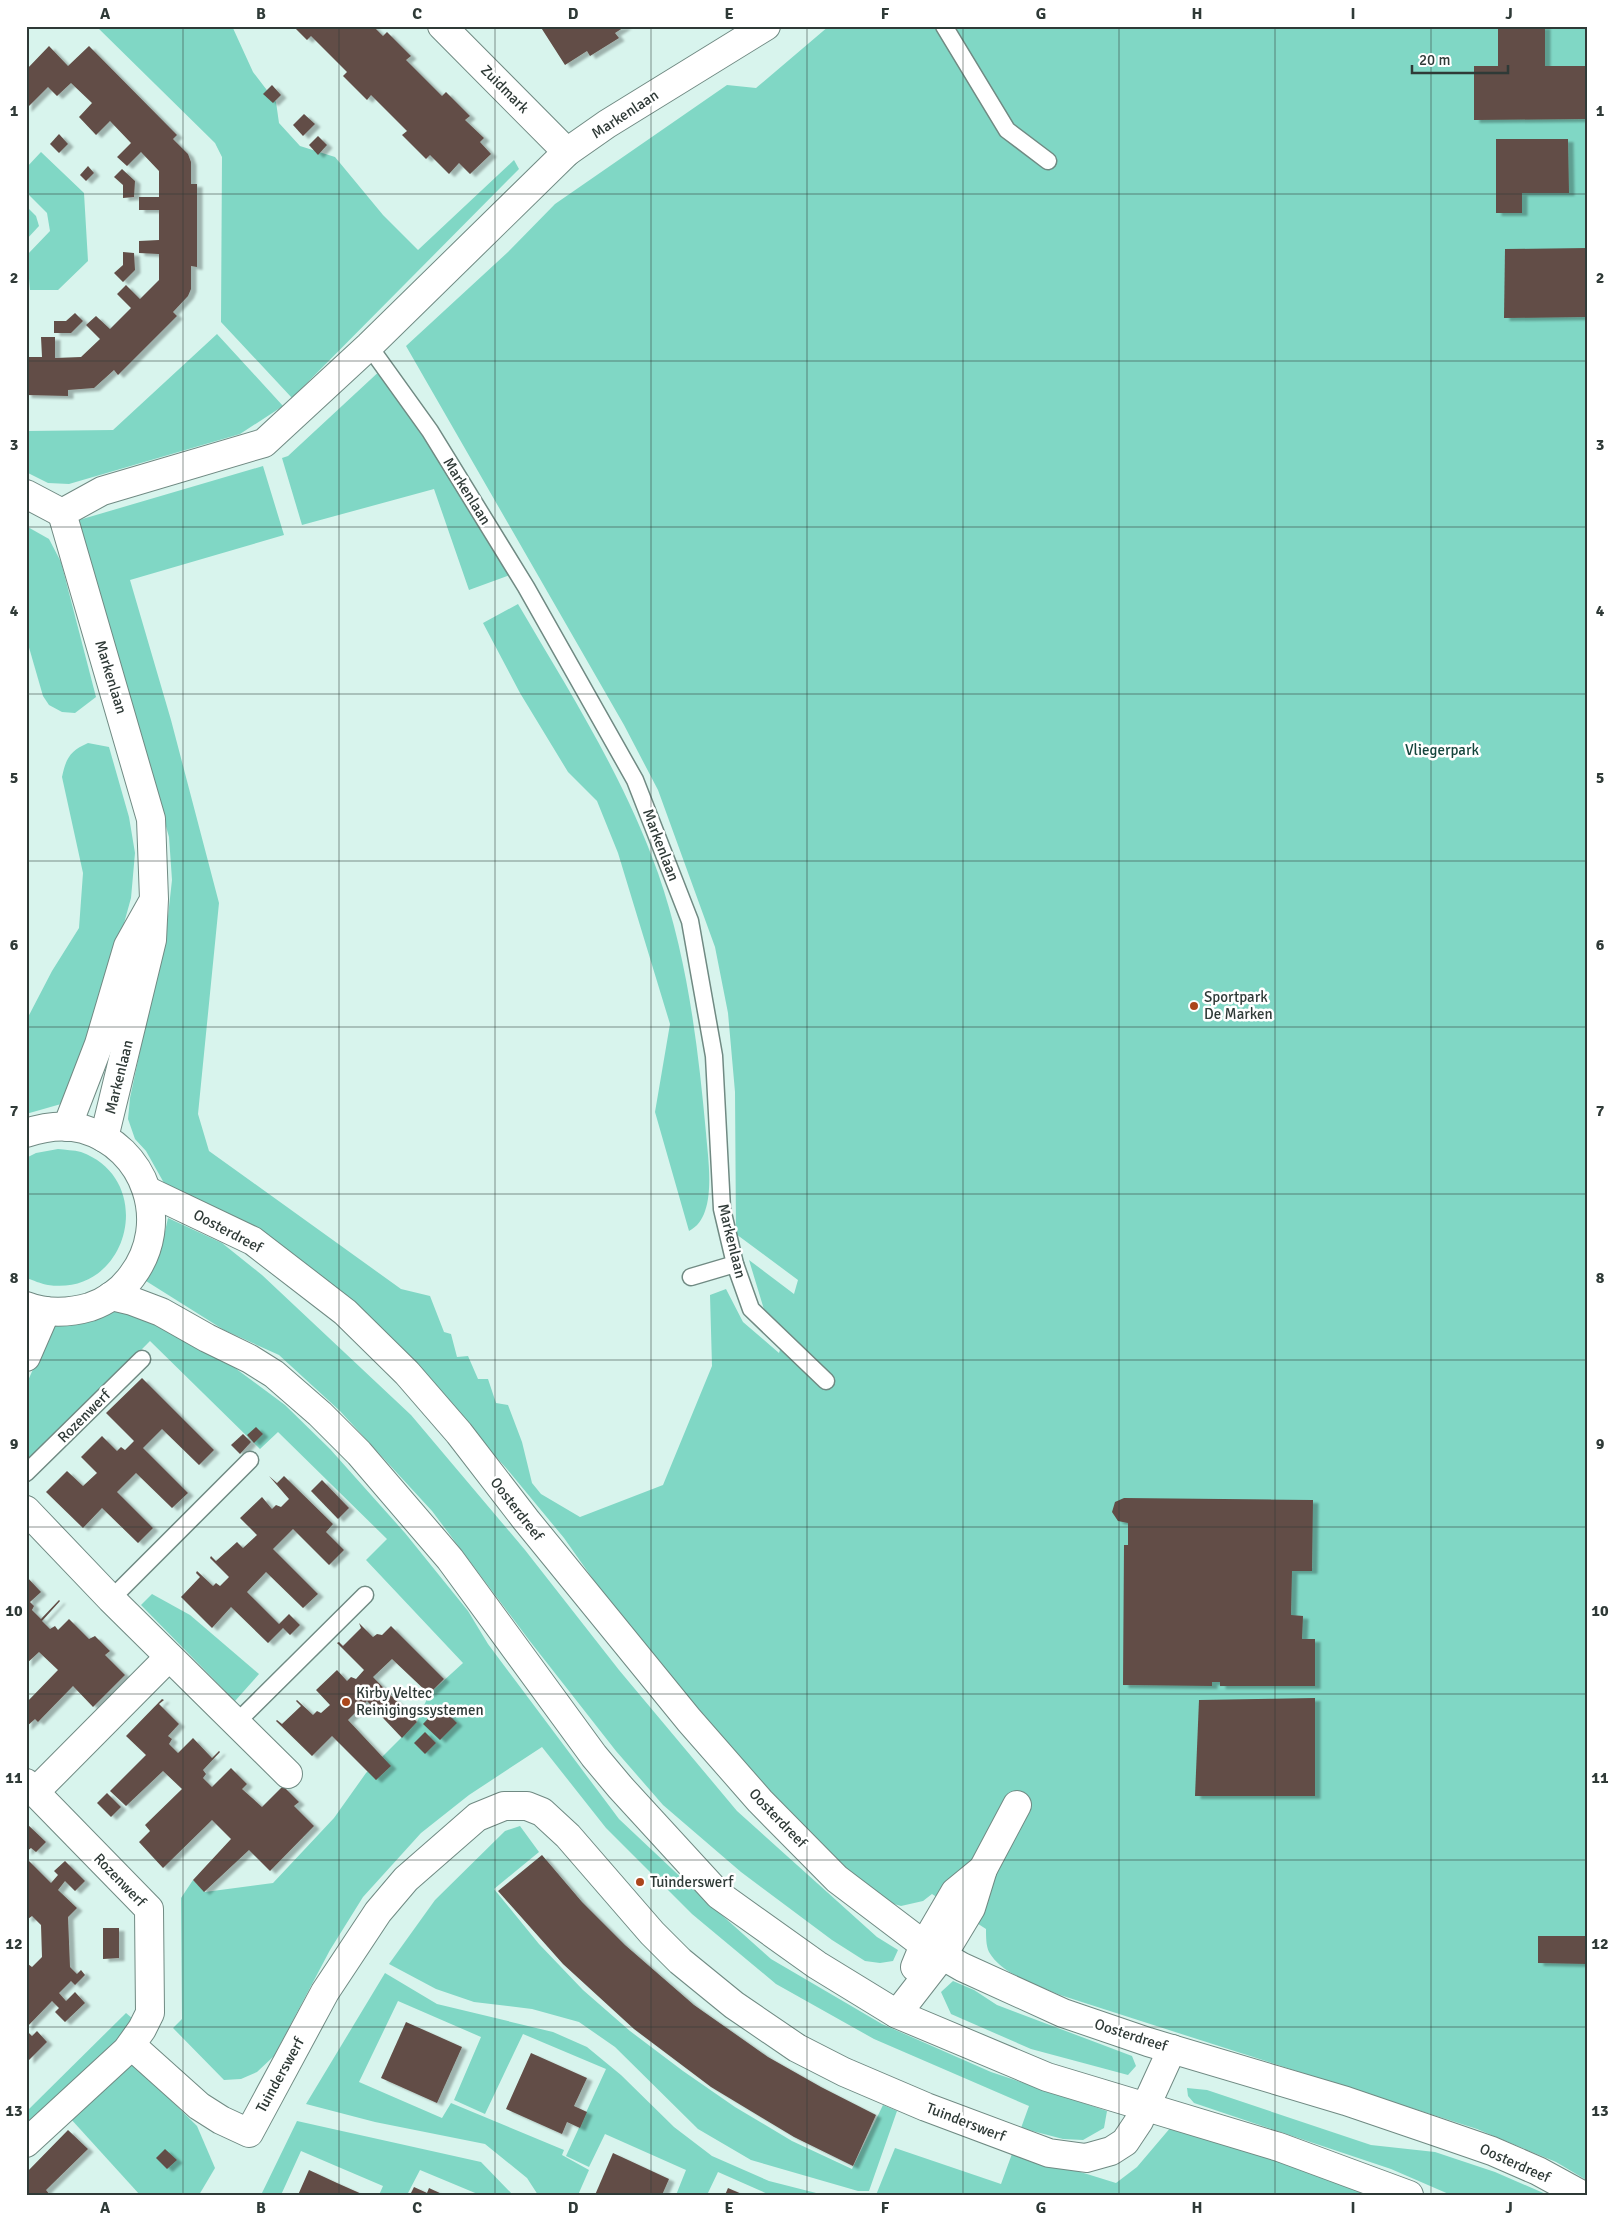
<svg xmlns="http://www.w3.org/2000/svg" width="1614" height="2221" viewBox="0 0 1614 2221" font-family="Signika,sans-serif">
	<defs>
		<filter id="shadow"><feDropShadow dx="5.5" dy="3" stdDeviation="1" flood-color="#0004"/></filter>
	</defs>
	<rect width="100%" height="100%" fill="#d8f4ed"/>
	<g fill="#80d7c5">
		<polygon points="96,26 232,26 253,72 276,102 279,123 300,146 335,157 383,215 418,250 514,160 519,169 292,398 221,322 222,157 215,143"/>
		<path d="M829 26H1588V2181L1556 2162 1477 2129 1060 1995C1038 1985 1002 1975 989 1952 986 1946 986 1936 986 1929L932 1894 923 1901 901 1906 874 1898 755 1784 648 1657 564 1538 507 1469 427 1382 176 1194 164 1183 146 1151 135 1139 128 1119 130 1098 167 925 172 880 169 837 79 520 263 466 284 535 130 580 171 720 219 903 198 1114 209 1151 401 1289 430 1296 444 1332 451 1334 457 1357 468 1356 478 1379H488L496 1403 508 1405 522 1442 532 1483 541 1494 580 1517 663 1485 712 1366 710 1295 726 1289 743 1322 779 1353 784 1336 769 1326 749 1260 794 1294 798 1280 736 1234 735 1092 728 1013 715 947 658 790 624 725 406 346 508 252 555 204 727 85 756 88Z"/>
		<polygon points="41,152 84,193 88,261 58,290 30,290 27,255 50,231 47,213 26,192 26,168"/>
		<polygon points="26,206 36,216 39,226 26,240"/>
		<polygon points="217,334 283,406 240,434 69,484 48,483 26,472 26,431 113,430"/>
		<polygon points="384,367 510,575 469,590 434,489 302,525 282,458 288,456"/>
		<polygon points="26,526 49,539 61,562 96,697 75,713 62,712 49,705 43,696 26,637"/>
		<path d="M518 604C569 691 624 777 658 873 687 956 698 1045 706 1133 708 1160 718 1217 689 1231L655 1112 670 1024 618 853 597 801 568 772 520 693 483 623Z"/>
		<path d="M88 743 109 747 129 817 135 853 131 898 84 1068 61 1104 26 1114V1021L52 971 79 928 83 873 62 777C66 758 70 751 88 743Z"/>
		<path d="M58 1149C65 1150 74 1150 81 1152 158 1180 129 1297 48 1285 41 1284 33 1280 26 1278V1158L36 1153Z"/>
		<polygon points="168,1218 222,1243 262,1275 411,1415 525,1550 619,1670 737,1811 877,1937 898,1950 893,1961 880,1963 865,1961 832,1940 741,1872 663,1805 616,1751 529,1640 432,1511 340,1411 279,1355 224,1330 146,1281 162,1245"/>
		<polygon points="114,1306 167,1324 235,1368 285,1405 330,1449 405,1533 468,1611 488,1644 619,1819 706,1901 771,1959 882,2024 991,2072 1107,2111 1104,2128 1083,2140 1063,2139 1021,2128 1029,2106 874,2039 776,1984 692,1914 606,1828 542,1747 469,1795 421,1833 363,1897 330,1950 274,2056 257,2072 241,2079 224,2080 173,2028 182,2019 181,1898 193,1880 205,1892 273,1883 334,1818 366,1773 417,1722 429,1694 463,1663 366,1560 387,1539 278,1432 260,1449 150,1341 26,1466 26,1385 55,1320"/>
		<polygon points="152,1594 190,1615 259,1674 235,1701 141,1605"/>
		<polygon points="520,1826 539,1852 494,1889 539,1944 583,1990 630,2031 683,2071 735,2107 792,2141 852,2169 883,2105 897,2111 869,2191 858,2191 751,2160 698,2129 615,2047 579,2022 532,2009 474,2002 436,1989 389,1964 435,1900 505,1831"/>
		<polygon points="385,1973 437,2004 553,2032 587,2047 621,2075 674,2127 712,2156 769,2181 824,2195 770,2195 718,2172 707,2195 676,2195 686,2170 605,2134 589,2167 566,2156 606,2069 523,2034 485,2114 454,2100 481,2037 398,2001 359,2082 442,2118 451,2103 564,2150 562,2155 589,2170 578,2195 538,2195 527,2178 485,2144 375,2122 306,2104"/>
		<polygon points="953,1981 974,1990 997,2005 1132,2056 1136,2066 1128,2075 1031,2049 951,2014 941,1992"/>
		<polygon points="126,2013 133,2019 125,2033 26,2130 26,2112"/>
		<polygon points="129,2059 197,2126 215,2168 199,2195 140,2195 70,2118"/>
		<polygon points="1187,2088 1207,2090 1371,2145 1435,2152 1495,2172 1548,2195 1451,2195 1391,2169 1194,2103 1188,2096"/>
		<polygon points="297,2121 481,2162 513,2195 480,2195 420,2170 407,2195 379,2195 383,2186 301,2151 281,2195 261,2195"/>
		<polygon points="1171,2127 1382,2195 876,2195 895,2148 1001,2184 1013,2151 1116,2183 1137,2167"/>
	</g>
	<g fill="#624d46" filter="url(#shadow)">
		<polygon points="293,26 373,26 383,36 387,32 411,56 406,60 442,96 446,92 470,116 465,120 484,138 480,142 491,154 470,174 459,163 449,174 430,155 426,159 402,135 407,131 371,95 367,100 343,76 347,72 311,36 307,40"/>
		<polygon points="540,26 626,26 615,33 619,38 590,56 587,51 565,65"/>
		<polygon points="1498,26 1545,26 1545,66 1588,66 1588,119 1474,120 1474,66 1498,66"/>
		<polygon points="49,46 68,66 89,46 177,135 173,139 188,154 191,162 191,184 197,184 197,267 191,266 191,289 188,296 173,312 177,316 118,375 114,370 94,388 68,390 68,396 26,395 26,357 42,357 41,337 55,337 55,358 81,357 100,339 86,325 96,316 110,329 131,308 117,294 126,285 140,299 159,280 159,254 139,253 139,241 159,240 159,210 139,210 139,197 159,197 159,171 141,152 127,166 117,157 131,143 110,121 96,135 79,117 92,103 71,83 57,96 48,87 26,109 26,70"/>
		<polygon points="272,85 281,95 273,103 263,94"/>
		<polygon points="304,114 315,124 303,136 293,125"/>
		<polygon points="59,134 68,144 59,153 50,144"/>
		<polygon points="318,136 327,145 318,155 309,145"/>
		<polygon points="1496,139 1568,139 1569,193 1522,193 1522,213 1496,213"/>
		<polygon points="88,166 94,173 86,181 80,175"/>
		<polygon points="122,169 135,181 134,197 123,198 123,185 114,177"/>
		<polygon points="1588,248 1588,317 1504,318 1505,249"/>
		<polygon points="123,252 134,253 135,270 123,282 114,273 123,265"/>
		<polygon points="75,313 83,321 71,333 54,333 54,321 66,321"/>
		<polygon points="142,1378 214,1450 199,1465 162,1429 143,1448 188,1493 172,1508 136,1473 117,1492 153,1528 138,1543 102,1508 83,1528 46,1492 67,1471 83,1486 97,1473 81,1457 102,1436 117,1451 121,1447 125,1450 134,1441 106,1413"/>
		<polygon points="256,1427 263,1434 254,1443 247,1435"/>
		<polygon points="243,1434 251,1442 240,1454 231,1445"/>
		<polygon points="269,1476 277,1483 284,1476 333,1524 326,1532 344,1550 329,1565 293,1529 273,1549 318,1594 303,1608 266,1572 247,1592 279,1624 289,1614 300,1625 290,1635 283,1628 268,1643 231,1607 212,1628 181,1597 200,1577 196,1573 197,1571 213,1586 216,1583 220,1586 229,1577 210,1558 211,1556 216,1561 237,1542 243,1548 257,1535 240,1518 262,1497 272,1509 276,1505 281,1507 289,1499"/>
		<polygon points="322,1480 349,1508 338,1519 311,1491"/>
		<polygon points="1124,1498 1313,1500 1312,1571 1292,1571 1291,1615 1303,1616 1302,1639 1315,1639 1315,1686 1220,1686 1220,1682 1212,1682 1212,1686 1123,1685 1124,1545 1128,1545 1128,1523 1118,1521 1112,1512 1115,1502"/>
		<polygon points="26,1576 41,1592 30,1602 34,1606 32,1610 41,1619 59,1600 60,1601 42,1621 50,1629 55,1626 58,1630 69,1619 89,1639 95,1636 110,1651 105,1655 125,1675 93,1707 73,1686 38,1722 35,1719 26,1727 26,1703 58,1670 39,1652 26,1664"/>
		<polygon points="359,1623 373,1637 377,1634 382,1635 391,1626 444,1679 429,1694 392,1659 373,1677 417,1722 402,1738 367,1701 348,1720 391,1766 376,1780 332,1736 312,1756 276,1721 277,1720 282,1724 301,1706 296,1701 297,1700 313,1715 317,1711 321,1713 330,1705 316,1690 337,1670 347,1681 351,1677 356,1679 364,1670 337,1643 339,1642 343,1646 361,1628"/>
		<polygon points="1315,1698 1315,1796 1195,1796 1199,1700"/>
		<polygon points="162,1699 164,1700 159,1704 179,1724 168,1736 172,1739 169,1744 178,1753 193,1738 212,1758 219,1751 220,1752 203,1770 206,1774 203,1778 212,1787 231,1768 247,1784 242,1789 262,1807 283,1786 299,1802 294,1806 314,1826 270,1871 249,1850 204,1892 193,1880 231,1839 212,1820 163,1868 139,1842 150,1831 145,1825 182,1789 163,1771 126,1806 110,1791 146,1755 126,1736"/>
		<polygon points="440,1706 457,1723 440,1740 423,1724"/>
		<polygon points="425,1732 436,1743 425,1754 414,1743"/>
		<polygon points="107,1793 121,1807 111,1817 97,1803"/>
		<polygon points="26,1823 46,1842 36,1852 31,1848 26,1852"/>
		<polygon points="542,1855 582,1902 625,1945 694,2005 768,2057 821,2087 876,2115 853,2166 794,2137 711,2087 634,2029 563,1964 498,1891"/>
		<polygon points="26,1858 51,1883 58,1875 54,1871 65,1861 85,1881 75,1891 65,1881 58,1890 77,1908 68,1917 70,1967 77,1974 81,1970 85,1975 75,1985 71,1981 59,1993 66,2001 75,1992 85,2003 65,2022 55,2012 59,2008 52,2001 26,2028 26,1966 28,1964 32,1967 42,1957 41,1925 32,1916 28,1919 26,1918"/>
		<polygon points="103,1928 119,1928 119,1958 103,1959"/>
		<polygon points="1538,1936 1588,1936 1588,1964 1538,1963"/>
		<polygon points="406,2022 462,2047 437,2103 381,2078"/>
		<polygon points="26,2030 32,2036 37,2031 47,2042 28,2061"/>
		<polygon points="531,2053 587,2078 574,2106 587,2112 580,2128 567,2122 562,2134 506,2109"/>
		<polygon points="68,2130 88,2149 46,2190 50,2195 26,2195 26,2173"/>
		<polygon points="165,2149 177,2160 167,2169 156,2158"/>
		<polygon points="613,2153 669,2179 662,2195 595,2195"/>
		<polygon points="309,2170 337,2183 364,2195 298,2195"/>
		<polygon points="414,2187 427,2193 429,2188 444,2195 410,2195"/>
		<polygon points="728,2188 744,2195 725,2195"/>
	</g>
	<g fill="none" stroke-linecap="round" stroke-linejoin="round">
		<defs>
			<g id="service">
				<polyline points="944,26 1007,130 1048,161"/>
				<polyline points="369,346 430,431 526,587 635,780 690,921 714,1056 722,1209 735,1264 751,1309 826,1381"/>
				<polyline points="691,1277 735,1264"/>
				<polyline points="26,1473 142,1359"/>
				<polyline points="111,1599 250,1460"/>
				<polyline points="236,1723 365,1595"/>
			</g>
			<g id="minor">
				<polyline points="442,26 567,152"/>
				<polyline points="26,494 62,513"/>
				<polyline points="26,1357 46,1311"/>
				<polyline points="26,1510 111,1599 288,1774"/>
				<polyline points="26,1783 149,1909 150,2013 142,2029 127,2050 26,2143"/>
				<polyline points="35,1792 169,1657"/>
				<polyline points="915,1967 924,1945 955,1892 983,1869"/>
				<polyline points="897,2014 942,1956 971,1908 983,1869 1017,1805"/>
				<polyline points="131,2045 199,2106 221,2120 249,2133 325,1992 378,1912 406,1879 477,1817 504,1806 527,1806 542,1812 568,1836 652,1933 680,1961 734,2005 797,2048 844,2072 926,2107 1049,2153 1086,2158 1111,2151 1125,2142 1139,2121 1172,2049"/>
			</g>
			<g id="tertiary">
				<polyline points="67,1127 99,1044 128,946 151,905"/>
				<polyline points="104,1138 152,940 154,899 151,819 62,513 102,491 264,443 369,346 567,152 607,124 766,26"/>
			</g>
			<g id="secondary">
				<path d="M26 1133C44 1127 64 1124 83 1129 146 1147 172 1223 132 1276 122 1290 107 1301 90 1307 70 1313 46 1314 26 1306"/>
				<polyline points="148,1191 253,1241 345,1312 407,1373 459,1433 526,1520 689,1720 760,1801 837,1879 924,1945 962,1967 1063,2013 1148,2042 1346,2101 1434,2131 1492,2151 1538,2171 1582,2195"/>
				<polyline points="111,1296 132,1301 161,1312 207,1338 250,1359 274,1374 320,1414 359,1453 450,1559 594,1756 620,1787 719,1895 817,1965 897,2014 1047,2077 1279,2147 1409,2195"/>
			</g>
		</defs>
		<use href="#service" stroke="#708a83" stroke-width="19"/>
		<use href="#minor" stroke="#708a83" stroke-width="30"/>
		<use href="#tertiary" stroke="#708a83" stroke-width="30"/>
		<use href="#secondary" stroke="#708a83" stroke-width="30"/>
		<use href="#service" stroke="#fff" stroke-width="16"/>
		<use href="#minor" stroke="#fff" stroke-width="28"/>
		<use href="#tertiary" stroke="#fff" stroke-width="28"/>
		<use href="#secondary" stroke="#fff" stroke-width="28"/>
	</g>
	<path fill="none" stroke="#2f3a37" stroke-width="1" stroke-opacity="0.55" d="M183 26V2195M339 26V2195M495 26V2195M651 26V2195M807 26V2195M963 26V2195M1119 26V2195M1275 26V2195M1431 26V2195M26 194H1588M26 361H1588M26 527H1588M26 694H1588M26 861H1588M26 1027H1588M26 1194H1588M26 1360H1588M26 1527H1588M26 1694H1588M26 1860H1588M26 2027H1588"/>
	<g fill="#ab461b" stroke="#fff" stroke-width="2">
		<circle cx="1194" cy="1006" r="5"/>
		<circle cx="346" cy="1702" r="5"/>
		<circle cx="640" cy="1882" r="5"/>
	</g>
	<g text-anchor="middle" stroke-width="5" stroke-linejoin="round" paint-order="stroke">
		<g font-size="15" fill="#2f3a37" stroke="#fff">
			<text transform="translate(505 89) rotate(45)" y="5">Zuidmark</text>
			<text transform="translate(625 114) rotate(-33)" y="5">Markenlaan</text>
			<text transform="translate(467 491) rotate(58)" y="5">Markenlaan</text>
			<text transform="translate(111 677) rotate(73)" y="5">Markenlaan</text>
			<text transform="translate(661 845) rotate(69)" y="5">Markenlaan</text>
			<text transform="translate(119 1077) rotate(-76)" y="5">Markenlaan</text>
			<text transform="translate(228 1231) rotate(28)" y="5">Oosterdreef</text>
			<text transform="translate(732 1241) rotate(76)" y="5">Markenlaan</text>
			<text transform="translate(84 1416) rotate(-45)" y="5">Rozenwerf</text>
			<text transform="translate(517 1509) rotate(52)" y="5">Oosterdreef</text>
			<text transform="translate(778 1818) rotate(46)" y="5">Oosterdreef</text>
			<text transform="translate(120 1880) rotate(46)" y="5">Rozenwerf</text>
			<text transform="translate(1131 2035) rotate(18)" y="5">Oosterdreef</text>
			<text transform="translate(280 2075) rotate(-61)" y="5">Tuinderswerf</text>
			<text transform="translate(966 2122) rotate(21)" y="5">Tuinderswerf</text>
			<text transform="translate(1515 2163) rotate(24)" y="5">Oosterdreef</text>
		</g>
		<g font-size="15" fill="#14453c" stroke="#fff">
			<text x="1442" y="755">Vliegerpark</text>
		</g>
		<g font-size="15" fill="#2f3a37" stroke="#fff" text-anchor="start">
			<text x="1204" y="1002">Sportpark<tspan x="1204" dy="17">De Marken</tspan></text>
			<text x="356" y="1698">Kirby Veltec<tspan x="356" dy="17">Reinigingssystemen</tspan></text>
			<text x="650" y="1887">Tuinderswerf</text>
		</g>
	</g>
	<rect width="1614" height="2221" fill="none" stroke="#ffffff" stroke-width="55"/>
	<path d="M1412 65v8h96v-8" fill="none" stroke="#2f3a37" stroke-width="2.5"/>
	<text x="1419" y="65" font-size="15" fill="#2f3a37" stroke="#ffffff" stroke-width="4" paint-order="stroke">20 m</text>
	<rect x="28" y="28" width="1558" height="2166" fill="none" stroke="#2f3a37" stroke-width="2"/>
	<g font-size="16" text-anchor="middle" font-weight="bold" fill="#2f3a37">
		<text x="105" y="19">A</text>
		<text x="261" y="19">B</text>
		<text x="417" y="19">C</text>
		<text x="573" y="19">D</text>
		<text x="729" y="19">E</text>
		<text x="885" y="19">F</text>
		<text x="1041" y="19">G</text>
		<text x="1197" y="19">H</text>
		<text x="1353" y="19">I</text>
		<text x="1509" y="19">J</text>
		<text x="14" y="116">1</text>
		<text x="1600" y="116">1</text>
		<text x="14" y="283">2</text>
		<text x="1600" y="283">2</text>
		<text x="14" y="450">3</text>
		<text x="1600" y="450">3</text>
		<text x="14" y="616">4</text>
		<text x="1600" y="616">4</text>
		<text x="14" y="783">5</text>
		<text x="1600" y="783">5</text>
		<text x="14" y="950">6</text>
		<text x="1600" y="950">6</text>
		<text x="14" y="1116">7</text>
		<text x="1600" y="1116">7</text>
		<text x="14" y="1283">8</text>
		<text x="1600" y="1283">8</text>
		<text x="14" y="1449">9</text>
		<text x="1600" y="1449">9</text>
		<text x="14" y="1616">10</text>
		<text x="1600" y="1616">10</text>
		<text x="14" y="1783">11</text>
		<text x="1600" y="1783">11</text>
		<text x="14" y="1949">12</text>
		<text x="1600" y="1949">12</text>
		<text x="14" y="2116">13</text>
		<text x="1600" y="2116">13</text>
		<text x="105" y="2213">A</text>
		<text x="261" y="2213">B</text>
		<text x="417" y="2213">C</text>
		<text x="573" y="2213">D</text>
		<text x="729" y="2213">E</text>
		<text x="885" y="2213">F</text>
		<text x="1041" y="2213">G</text>
		<text x="1197" y="2213">H</text>
		<text x="1353" y="2213">I</text>
		<text x="1509" y="2213">J</text>
	</g>
</svg>
